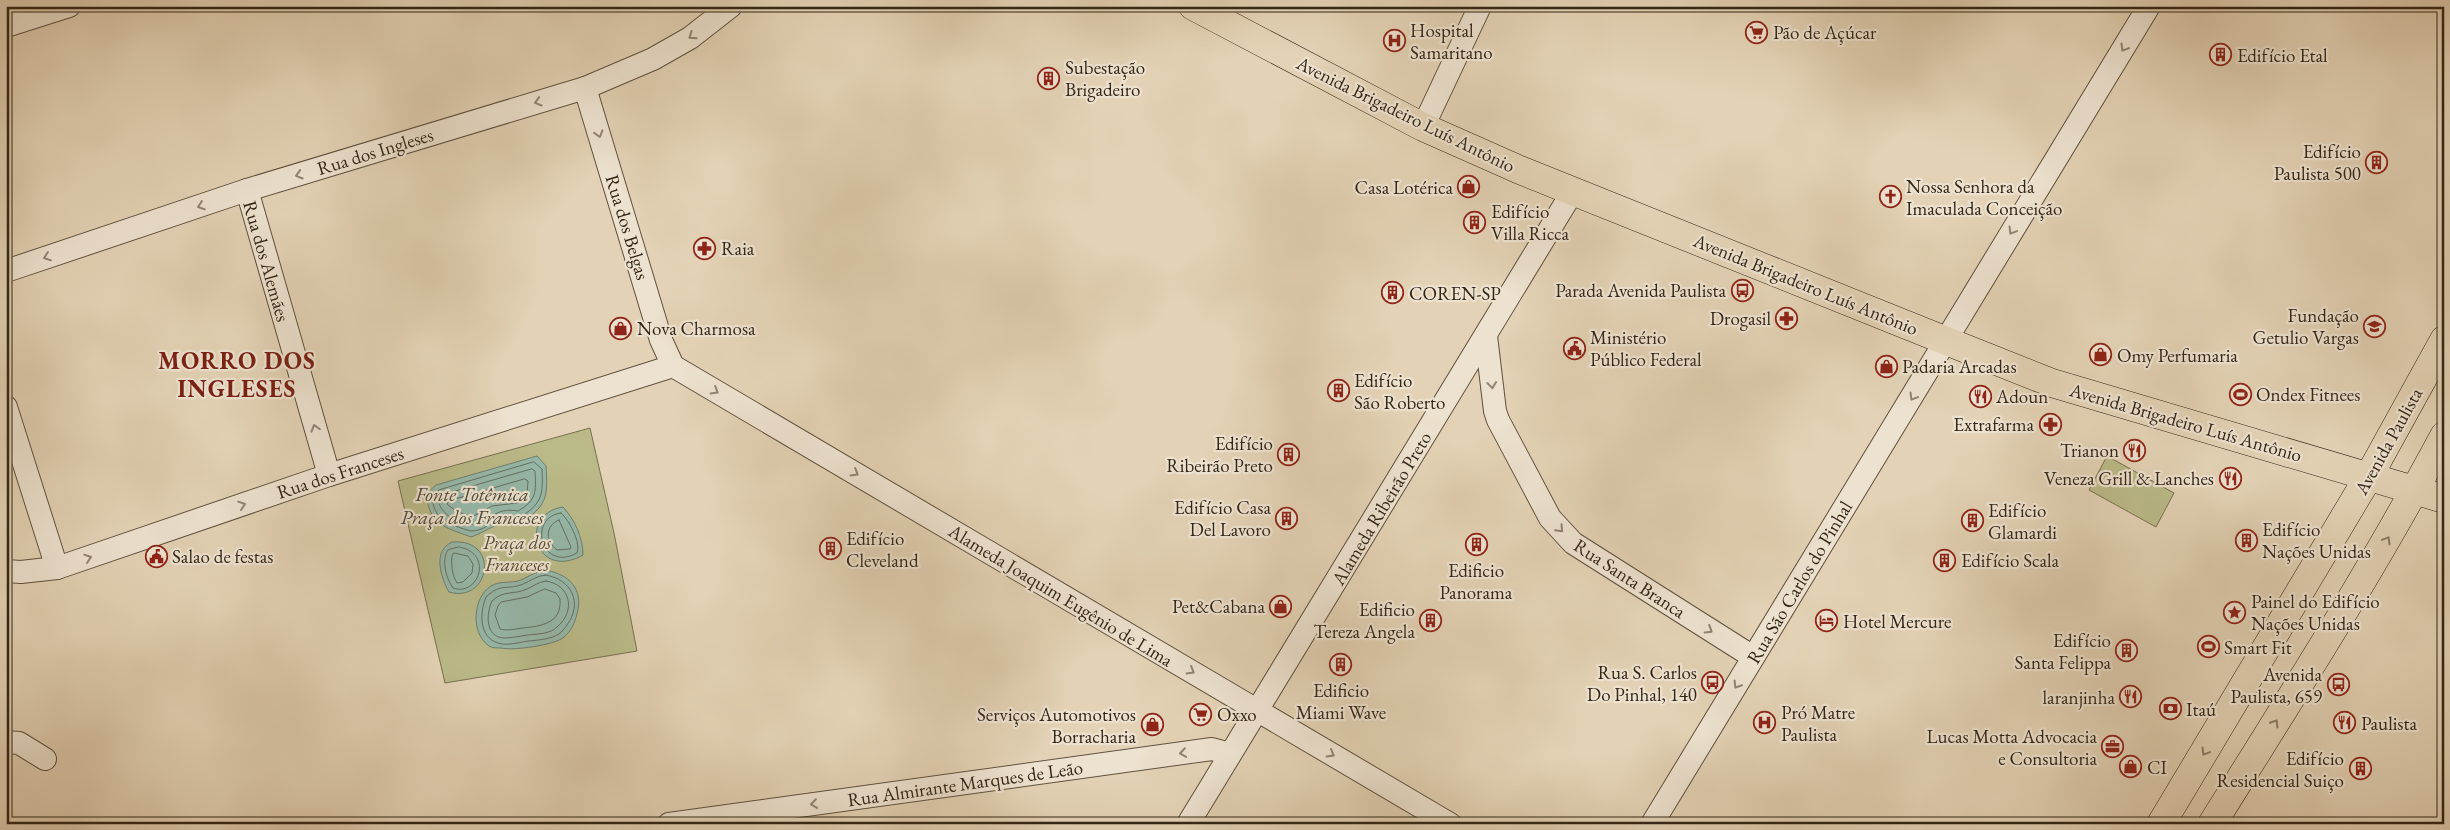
<svg xmlns="http://www.w3.org/2000/svg" width="2450" height="830" viewBox="0 0 2450 830" font-family="'EB Garamond',serif">
	<rect width="100%" height="100%" fill="#e3d2b5"/>
	<filter id="stains"><feTurbulence type="fractalNoise" baseFrequency=".004" numOctaves="4"/><feColorMatrix values="0 0 0 0 .2 0 0 0 0 .09 0 0 0 0 .02 0 0 0 .5 -.17"/></filter>
	<radialGradient id="worn" r=".72"><stop offset=".6" stop-color="#630" stop-opacity="0"/><stop offset="1" stop-color="#630" stop-opacity=".3"/></radialGradient>
	<g fill="#baba88" stroke="#767050">
		<polygon points="590,428 614,533 637,651 445,683 398,481"/>
		<polygon points="2107,456 2174,493 2156,527 2089,490"/>
	</g>
	<g fill="#96b8a9" stroke="#6e7e6f">
		<path d="M537 456 546 466C548 498 547 506 519 524 501 518 488 531 471 537 445 527 430 526 426 494L436 485Z"/>
		<path d="M563 507C575 520 583 538 583 555 535 582 517 514 563 507Z"/>
		<path d="M452 542C501 538 490 604 449 592 441 578 432 551 452 542Z"/>
		<path d="M545 570C569 574 584 589 577 614 575 622 571 632 564 637 556 645 512 651 501 648 498 648 492 648 489 646 470 633 473 597 491 586 501 580 511 584 521 580 530 576 535 572 545 570Z"/>
	</g>
	<g fill="none" stroke-linecap="round" stroke-linejoin="round">
		<g stroke="#646f60" stroke-width="1">
			<path d="M534 462 542 469C543 495 543 503 519 518 492 514 491 530 472 531 469 531 464 529 461 528 444 522 433 516 432 496L439 490Z"/>
			<path d="M532 469 535 471C536 492 537 500 518 511 494 507 492 521 474 524 460 527 439 513 438 499L442 495Z"/>
			<polygon points="525,479 528,481 527,494 517,503 492,506 472,517 456,511 447,504 449,501"/>
			<path d="M561 513C569 520 581 542 577 553 541 573 527 517 561 513Z"/>
			<path d="M559 520 571 547 570 549 557 550C546 542 544 526 559 520Z"/>
			<path d="M459 547C494 553 479 597 453 588 446 578 441 560 448 550Z"/>
			<path d="M454 553 468 556 473 564 472 573 463 582 457 583C452 575 451 564 452 556Z"/>
			<path d="M545 575C572 579 583 603 567 625 565 628 562 632 559 634 551 639 539 640 529 641 521 642 511 645 502 644 479 640 479 615 486 597 502 582 506 591 523 584 531 581 536 576 545 575Z"/>
			<path d="M546 581C571 585 576 611 557 627 551 634 536 634 528 635 520 636 512 638 504 638 485 637 486 614 492 601 503 590 514 595 527 589 534 586 538 582 546 581Z"/>
			<path d="M545 589 556 593 560 599C562 623 542 626 523 628 515 629 507 631 500 629L495 615 498 606 501 602 527 597Z"/>
		</g>
		<defs>
			<g id="minor">
				<polyline points="6,26 69,6"/>
				<polyline points="585,88 661,340 673,366"/>
				<polyline points="1423,127 1480,6"/>
				<polyline points="247,190 329,475"/>
				<polyline points="6,271 247,190 585,88 653,59 690,38 731,6"/>
				<polyline points="1486,336 1495,411 1498,420 1550,518 1573,543 1753,657"/>
				<polyline points="673,366 1450,824"/>
				<polyline points="6,407 57,568"/>
				<polyline points="6,571 21,572 57,568 329,475 673,366"/>
				<polyline points="6,742 19,743 45,759"/>
				<polyline points="669,824 1212,749 1230,754"/>
				<polyline points="1188,824 1573,191"/>
				<polyline points="1652,824 2149,6"/>
			</g>
			<g id="major">
				<polyline points="1193,6 1423,127 1520,170 1969,350 2052,383 2444,499"/>
				<polyline points="2161,824 2369,476 2444,340"/>
				<path d="M2212 824C2292 696 2373 569 2444 436"/>
			</g>
		</defs>
		<use href="#minor" stroke="#5f513e" stroke-width="24"/>
		<use href="#major" stroke="#332617" stroke-width="29"/>
		<use href="#minor" stroke="#ede2cf" stroke-width="22"/>
		<use href="#major" stroke="#e3d2b5" stroke-width="28"/>
	</g>
	<defs><path id="oneway-chevron" d="M-2-3.5L2.5 0L-2 3.5" fill="none" stroke-width="1.6" stroke-linecap="round" stroke-linejoin="round" transform="scale(1.25)"/></defs>
	<g stroke="#908473">
		<use href="#oneway-chevron" transform="translate(692 36) rotate(145)"/>
		<use href="#oneway-chevron" transform="translate(2124 48) rotate(121)"/>
		<use href="#oneway-chevron" transform="translate(538 102) rotate(163)"/>
		<use href="#oneway-chevron" transform="translate(599 134) rotate(73)"/>
		<use href="#oneway-chevron" transform="translate(299 175) rotate(163)"/>
		<use href="#oneway-chevron" transform="translate(201 206) rotate(161)"/>
		<use href="#oneway-chevron" transform="translate(2012 231) rotate(121)"/>
		<use href="#oneway-chevron" transform="translate(47 257) rotate(161)"/>
		<use href="#oneway-chevron" transform="translate(1492 385) rotate(84)"/>
		<use href="#oneway-chevron" transform="translate(715 391) rotate(31)"/>
		<use href="#oneway-chevron" transform="translate(1913 397) rotate(121)"/>
		<use href="#oneway-chevron" transform="translate(315 428) rotate(-106)"/>
		<use href="#oneway-chevron" transform="translate(855 473) rotate(31)"/>
		<use href="#oneway-chevron" transform="translate(242 505) rotate(-19)"/>
		<use href="#oneway-chevron" transform="translate(1560 529) rotate(47)"/>
		<use href="#oneway-chevron" transform="translate(88 558) rotate(-19)"/>
		<use href="#oneway-chevron" transform="translate(1709 630) rotate(32)"/>
		<use href="#oneway-chevron" transform="translate(1191 671) rotate(31)"/>
		<use href="#oneway-chevron" transform="translate(1737 685) rotate(122)"/>
		<use href="#oneway-chevron" transform="translate(1183 753) rotate(172)"/>
		<use href="#oneway-chevron" transform="translate(1331 754) rotate(30)"/>
		<use href="#oneway-chevron" transform="translate(814 804) rotate(172)"/>
	</g>
	<g stroke="#8b7c66">
		<use href="#oneway-chevron" transform="translate(2387 540) rotate(-59)"/>
		<use href="#oneway-chevron" transform="translate(2275 723) rotate(-58)"/>
		<use href="#oneway-chevron" transform="translate(2205 752) rotate(121)"/>
	</g>
	<defs>
		<symbol id="supermarket-ring" viewBox="-11 -11 22 22"><circle r="9.5" fill="#ede2cf" stroke="#8f2418" stroke-width="1.5"/><path d="M-6-5.5h2.5l.6 2H6L4.5 2H-2.5L-4.4-4H-6ZM-1.5 3.2a1.3 1.3 0 1 0 .1 0ZM3 3.2a1.3 1.3 0 1 0 .1 0Z" fill="#8f2418"/></symbol>
		<symbol id="hospital-ring" viewBox="-11 -11 22 22"><circle r="9.5" fill="#ede2cf" stroke="#8f2418" stroke-width="1.5"/><path d="M-5-5h3v3.5h4V-5h3V5h-3V1.5h-4V5h-3Z" fill="#8f2418"/></symbol>
		<symbol id="building-ring" viewBox="-11 -11 22 22"><circle r="9.5" fill="#ede2cf" stroke="#8f2418" stroke-width="1.5"/><path d="M-4-6H4V6H1V3H-1V6H-4ZM-2.5-4.3h1.7v1.8h-1.7ZM.8-4.3h1.7v1.8H.8ZM-2.5-1h1.7V.8h-1.7ZM.8-1h1.7V.8H.8Z" fill="#8f2418"/></symbol>
		<symbol id="shop-ring" viewBox="-11 -11 22 22"><circle r="9.5" fill="#ede2cf" stroke="#8f2418" stroke-width="1.5"/><path d="M-5-2.5h2.3a2.7 3.5 0 0 1 5.4 0H5L5.5 6h-11ZM-1.5-2.5h3a1.5 2.3 0 0 0-3 0Z" fill="#8f2418"/></symbol>
		<symbol id="church-ring" viewBox="-11 -11 22 22"><circle r="9.5" fill="#ede2cf" stroke="#8f2418" stroke-width="1.5"/><path d="M-1.2-6h2.4v3.5h3.3v2.4h-3.3V6h-2.4V-.1h-3.3v-2.4h3.3Z" fill="#8f2418"/></symbol>
		<symbol id="pharmacy-ring" viewBox="-11 -11 22 22"><circle r="9.5" fill="#ede2cf" stroke="#8f2418" stroke-width="1.5"/><path d="M-2-6h4v4h4v4h-4v4h-4v-4h-4v-4h4Z" fill="#8f2418"/></symbol>
		<symbol id="bus-ring" viewBox="-11 -11 22 22"><circle r="9.5" fill="#ede2cf" stroke="#8f2418" stroke-width="1.5"/><path d="M-5-6H5V4H4V6H2V4H-2V6H-4V4H-5ZM-3.5-4V0h7V-4ZM-3.5 1.2v1.5H-2V1.2ZM2 1.2v1.5H3.5V1.2Z" fill="#8f2418"/></symbol>
		<symbol id="university-ring" viewBox="-11 -11 22 22"><circle r="9.5" fill="#ede2cf" stroke="#8f2418" stroke-width="1.5"/><path d="M0-5L7-2L0 1L-7-2ZM-4 1L0 2.5L4 1V4Q0 6-4 4Z" fill="#8f2418"/></symbol>
		<symbol id="civic-ring" viewBox="-11 -11 22 22"><circle r="9.5" fill="#ede2cf" stroke="#8f2418" stroke-width="1.5"/><path d="M-.6-6.5H3V-4.5H.6V-3L4-1V1h2V6H-6V1h2V-1L-.6-3ZM-1.2 2.5V6h2.4V2.5Z" fill="#8f2418"/></symbol>
		<symbol id="stadium-ring" viewBox="-11 -11 22 22"><circle r="9.5" fill="#ede2cf" stroke="#8f2418" stroke-width="1.5"/><path d="M0-5a6.5 5 0 1 0 0 10a6.5 5 0 1 0 0-10ZM-3.5-1.8h7v3.6h-7Z" fill="#8f2418"/></symbol>
		<symbol id="restaurant-ring" viewBox="-11 -11 22 22"><circle r="9.5" fill="#ede2cf" stroke="#8f2418" stroke-width="1.5"/><path d="M-5-6h1v4h1v-4h1v4h1v-4h1v5L-1.5 .5V6h-2V.5L-5-1ZM5-6V6H3V1.5H1.5Q1.5-4 5-6Z" fill="#8f2418"/></symbol>
		<symbol id="sight-ring" viewBox="-11 -11 22 22"><circle r="9.5" fill="#ede2cf" stroke="#8f2418" stroke-width="1.5"/><path d="M0-6L1.8-2.2L6-1.7L2.9 1.2L3.7 5.4L0 3.3L-3.7 5.4L-2.9 1.2L-6-1.7L-1.8-2.2Z" fill="#8f2418"/></symbol>
		<symbol id="hotel-ring" viewBox="-11 -11 22 22"><circle r="9.5" fill="#ede2cf" stroke="#8f2418" stroke-width="1.5"/><path d="M-6-4.5h1.5V1H6V5H4.5V3h-9V5H-6ZM-4 0a1.8 1.8 0 1 1 3.6 0ZM.5 0V-2.5h3Q6-2.5 6 0Z" fill="#8f2418"/></symbol>
		<symbol id="bank-ring" viewBox="-11 -11 22 22"><circle r="9.5" fill="#ede2cf" stroke="#8f2418" stroke-width="1.5"/><path d="M-6-4H6V4H-6ZM0-2.3a2.3 2.3 0 1 0 0 4.6a2.3 2.3 0 1 0 0-4.6Z" fill="#8f2418"/></symbol>
		<symbol id="office-ring" viewBox="-11 -11 22 22"><circle r="9.5" fill="#ede2cf" stroke="#8f2418" stroke-width="1.5"/><path d="M-6-3h4V-5.5h4V-3h4V5H-6ZM-1-4.5V-3h2v-1.5ZM-6 0V1H6V0Z" fill="#8f2418"/></symbol>
	</defs>
	<g fill-rule="evenodd">
		<use href="#supermarket-ring" x="1744" y="20" width="25" height="25"/>
		<use href="#hospital-ring" x="1382" y="28" width="25" height="25"/>
		<use href="#building-ring" x="2208" y="42" width="25" height="25"/>
		<use href="#building-ring" x="1036" y="66" width="25" height="25"/>
		<use href="#building-ring" x="2364" y="150" width="25" height="25"/>
		<use href="#shop-ring" x="1456" y="174" width="25" height="25"/>
		<use href="#church-ring" x="1878" y="184" width="25" height="25"/>
		<use href="#building-ring" x="1462" y="210" width="25" height="25"/>
		<use href="#pharmacy-ring" x="692" y="236" width="25" height="25"/>
		<use href="#bus-ring" x="1730" y="278" width="25" height="25"/>
		<use href="#building-ring" x="1380" y="280" width="25" height="25"/>
		<use href="#pharmacy-ring" x="1774" y="306" width="25" height="25"/>
		<use href="#university-ring" x="2362" y="314" width="25" height="25"/>
		<use href="#shop-ring" x="608" y="316" width="25" height="25"/>
		<use href="#civic-ring" x="1562" y="336" width="25" height="25"/>
		<use href="#shop-ring" x="2088" y="342" width="25" height="25"/>
		<use href="#shop-ring" x="1874" y="354" width="25" height="25"/>
		<use href="#building-ring" x="1326" y="378" width="25" height="25"/>
		<use href="#stadium-ring" x="2228" y="382" width="25" height="25"/>
		<use href="#restaurant-ring" x="1968" y="384" width="25" height="25"/>
		<use href="#pharmacy-ring" x="2038" y="412" width="25" height="25"/>
		<use href="#restaurant-ring" x="2122" y="438" width="25" height="25"/>
		<use href="#building-ring" x="1276" y="442" width="25" height="25"/>
		<use href="#restaurant-ring" x="2218" y="466" width="25" height="25"/>
		<use href="#building-ring" x="1274" y="506" width="25" height="25"/>
		<use href="#building-ring" x="1960" y="508" width="25" height="25"/>
		<use href="#building-ring" x="2234" y="528" width="25" height="25"/>
		<use href="#building-ring" x="1464" y="532" width="25" height="25"/>
		<use href="#building-ring" x="818" y="536" width="25" height="25"/>
		<use href="#civic-ring" x="144" y="544" width="25" height="25"/>
		<use href="#building-ring" x="1932" y="548" width="25" height="25"/>
		<use href="#shop-ring" x="1268" y="594" width="25" height="25"/>
		<use href="#sight-ring" x="2222" y="600" width="25" height="25"/>
		<use href="#building-ring" x="1418" y="608" width="25" height="25"/>
		<use href="#hotel-ring" x="1814" y="608" width="25" height="25"/>
		<use href="#stadium-ring" x="2196" y="634" width="25" height="25"/>
		<use href="#building-ring" x="2114" y="638" width="25" height="25"/>
		<use href="#building-ring" x="1328" y="652" width="25" height="25"/>
		<use href="#bus-ring" x="1700" y="670" width="25" height="25"/>
		<use href="#bus-ring" x="2326" y="672" width="25" height="25"/>
		<use href="#restaurant-ring" x="2118" y="684" width="25" height="25"/>
		<use href="#bank-ring" x="2158" y="696" width="25" height="25"/>
		<use href="#supermarket-ring" x="1188" y="702" width="25" height="25"/>
		<use href="#hospital-ring" x="1752" y="710" width="25" height="25"/>
		<use href="#restaurant-ring" x="2332" y="710" width="25" height="25"/>
		<use href="#shop-ring" x="1140" y="712" width="25" height="25"/>
		<use href="#office-ring" x="2100" y="734" width="25" height="25"/>
		<use href="#shop-ring" x="2118" y="754" width="25" height="25"/>
		<use href="#building-ring" x="2348" y="756" width="25" height="25"/>
	</g>
	<g text-anchor="middle" stroke-width="4.5" stroke-linejoin="round" paint-order="stroke">
		<g font-size="19" fill="#332617" stroke="#ede2cf" text-anchor="start">
			<text x="1410" y="37">Hospital<tspan x="1410" dy="22">Samaritano</tspan></text>
			<text x="1773" y="39">Pão de Açúcar</text>
			<text x="2237" y="62">Edifício Etal</text>
			<text x="1065" y="74">Subestação<tspan x="1065" dy="22">Brigadeiro</tspan></text>
			<text x="2361" y="158" text-anchor="end">Edifício<tspan x="2361" dy="22">Paulista 500</tspan></text>
			<text x="1906" y="193">Nossa Senhora da<tspan x="1906" dy="22">Imaculada Conceição</tspan></text>
			<text x="1453" y="194" text-anchor="end">Casa Lotérica</text>
			<text x="1491" y="218">Edifício<tspan x="1491" dy="22">Villa Ricca</tspan></text>
			<text x="721" y="255">Raia</text>
			<text x="1726" y="297" text-anchor="end">Parada Avenida Paulista</text>
			<text x="1409" y="300">COREN-SP</text>
			<text x="2359" y="322" text-anchor="end">Fundação<tspan x="2359" dy="22">Getulio Vargas</tspan></text>
			<text x="1771" y="325" text-anchor="end">Drogasil</text>
			<text x="637" y="335">Nova Charmosa</text>
			<text x="1590" y="344">Ministério<tspan x="1590" dy="22">Público Federal</tspan></text>
			<text x="2117" y="362">Omy Perfumaria</text>
			<text x="1902" y="373">Padaria Arcadas</text>
			<text x="1354" y="387">Edifício<tspan x="1354" dy="22">São Roberto</tspan></text>
			<text x="2256" y="401">Ondex Fitnees</text>
			<text x="1996" y="403">Adoun</text>
			<text x="2034" y="431" text-anchor="end">Extrafarma</text>
			<text x="1273" y="450" text-anchor="end">Edifício<tspan x="1273" dy="22">Ribeirão Preto</tspan></text>
			<text x="2119" y="457" text-anchor="end">Trianon</text>
			<text x="2214" y="485" text-anchor="end">Veneza Grill &amp; Lanches</text>
			<text x="1271" y="514" text-anchor="end">Edifício Casa<tspan x="1271" dy="22">Del Lavoro</tspan></text>
			<text x="1988" y="517">Edifício<tspan x="1988" dy="22">Glamardi</tspan></text>
			<text x="2262" y="536">Edifício<tspan x="2262" dy="22">Nações Unidas</tspan></text>
			<text x="846" y="545">Edifício<tspan x="846" dy="22">Cleveland</tspan></text>
			<text x="172" y="563">Salao de festas</text>
			<text x="1961" y="567">Edifício Scala</text>
			<text x="1476" y="577" text-anchor="middle">Edificio<tspan x="1476" dy="22">Panorama</tspan></text>
			<text x="2251" y="608">Painel do Edifício<tspan x="2251" dy="22">Nações Unidas</tspan></text>
			<text x="1265" y="613" text-anchor="end">Pet&amp;Cabana</text>
			<text x="1415" y="616" text-anchor="end">Edificio<tspan x="1415" dy="22">Tereza Angela</tspan></text>
			<text x="1843" y="628">Hotel Mercure</text>
			<text x="2111" y="647" text-anchor="end">Edifício<tspan x="2111" dy="22">Santa Felippa</tspan></text>
			<text x="2224" y="654">Smart Fit</text>
			<text x="1697" y="679" text-anchor="end">Rua S. Carlos<tspan x="1697" dy="22">Do Pinhal, 140</tspan></text>
			<text x="2322" y="681" text-anchor="end">Avenida<tspan x="2322" dy="22">Paulista, 659</tspan></text>
			<text x="1341" y="697" text-anchor="middle">Edificio<tspan x="1341" dy="22">Miami Wave</tspan></text>
			<text x="2115" y="704" text-anchor="end">laranjinha</text>
			<text x="2186" y="716">Itaú</text>
			<text x="1781" y="719">Pró Matre<tspan x="1781" dy="22">Paulista</tspan></text>
			<text x="1136" y="721" text-anchor="end">Serviços Automotivos<tspan x="1136" dy="22">Borracharia</tspan></text>
			<text x="1217" y="721">Oxxo</text>
			<text x="2361" y="730">Paulista</text>
			<text x="2097" y="743" text-anchor="end">Lucas Motta Advocacia<tspan x="2097" dy="22">e Consultoria</tspan></text>
			<text x="2344" y="765" text-anchor="end">Edifício<tspan x="2344" dy="22">Residencial Suiço</tspan></text>
			<text x="2147" y="774">CI</text>
		</g>
		<g font-size="19" fill="#332617" stroke="#ede2cf">
			<text transform="translate(1406 114) rotate(26)" y="7">Avenida Brigadeiro Luís Antônio</text>
			<text transform="translate(375 151) rotate(-17)" y="7">Rua dos Ingleses</text>
			<text transform="translate(628 227) rotate(73)" y="7">Rua dos Belgas</text>
			<text transform="translate(267 261) rotate(74)" y="7">Rua dos Alemães</text>
			<text transform="translate(1806 284) rotate(22)" y="7">Avenida Brigadeiro Luís Antônio</text>
			<text transform="translate(2186 422) rotate(16)" y="7">Avenida Brigadeiro Luís Antônio</text>
			<text transform="translate(2388 441) rotate(-61)" y="7">Avenida Paulista</text>
			<text transform="translate(340 472) rotate(-18)" y="7">Rua dos Franceses</text>
			<text transform="translate(1381 508) rotate(-59)" y="7">Alameda Ribeirão Preto</text>
			<text transform="translate(1630 578) rotate(33)" y="7">Rua Santa Branca</text>
			<text transform="translate(1799 582) rotate(-59)" y="7">Rua São Carlos do Pinhal</text>
			<text transform="translate(1061 595) rotate(31)" y="7">Alameda Joaquim Eugênio de Lima</text>
			<text transform="translate(965 783) rotate(-8)" y="7">Rua Almirante Marques de Leão</text>
		</g>
		<g font-size="19" font-style="italic" fill="#554b33" stroke="#ede2cf">
			<text x="517" y="549">Praça dos<tspan x="517" dy="22">Franceses</tspan></text>
		</g>
		<g font-size="20" font-style="italic" fill="#4c4a3c" stroke="#ede2cf">
			<text x="472" y="501">Fonte Totêmica<tspan x="472" dy="23">Praça dos Franceses</tspan></text>
		</g>
		<g font-size="24" font-weight="bold" letter-spacing="1" fill="#7a1f14" stroke="#ede2cf">
			<text x="237" y="369">MORRO DOS<tspan x="237" dy="28">INGLESES</tspan></text>
		</g>
	</g>
	<rect width="2450" height="830" fill="none" stroke="#e3d2b5" stroke-width="25"/>
	<rect x="8" y="8" width="2435" height="815" fill="none" stroke="#332617" stroke-width="2.5"/>
	<rect x="12" y="12" width="2425" height="805" fill="none" stroke="#332617"/>
	<rect width="100%" height="100%" filter="url(#stains)"/>
	<rect width="100%" height="100%" fill="url(#worn)"/>
</svg>
